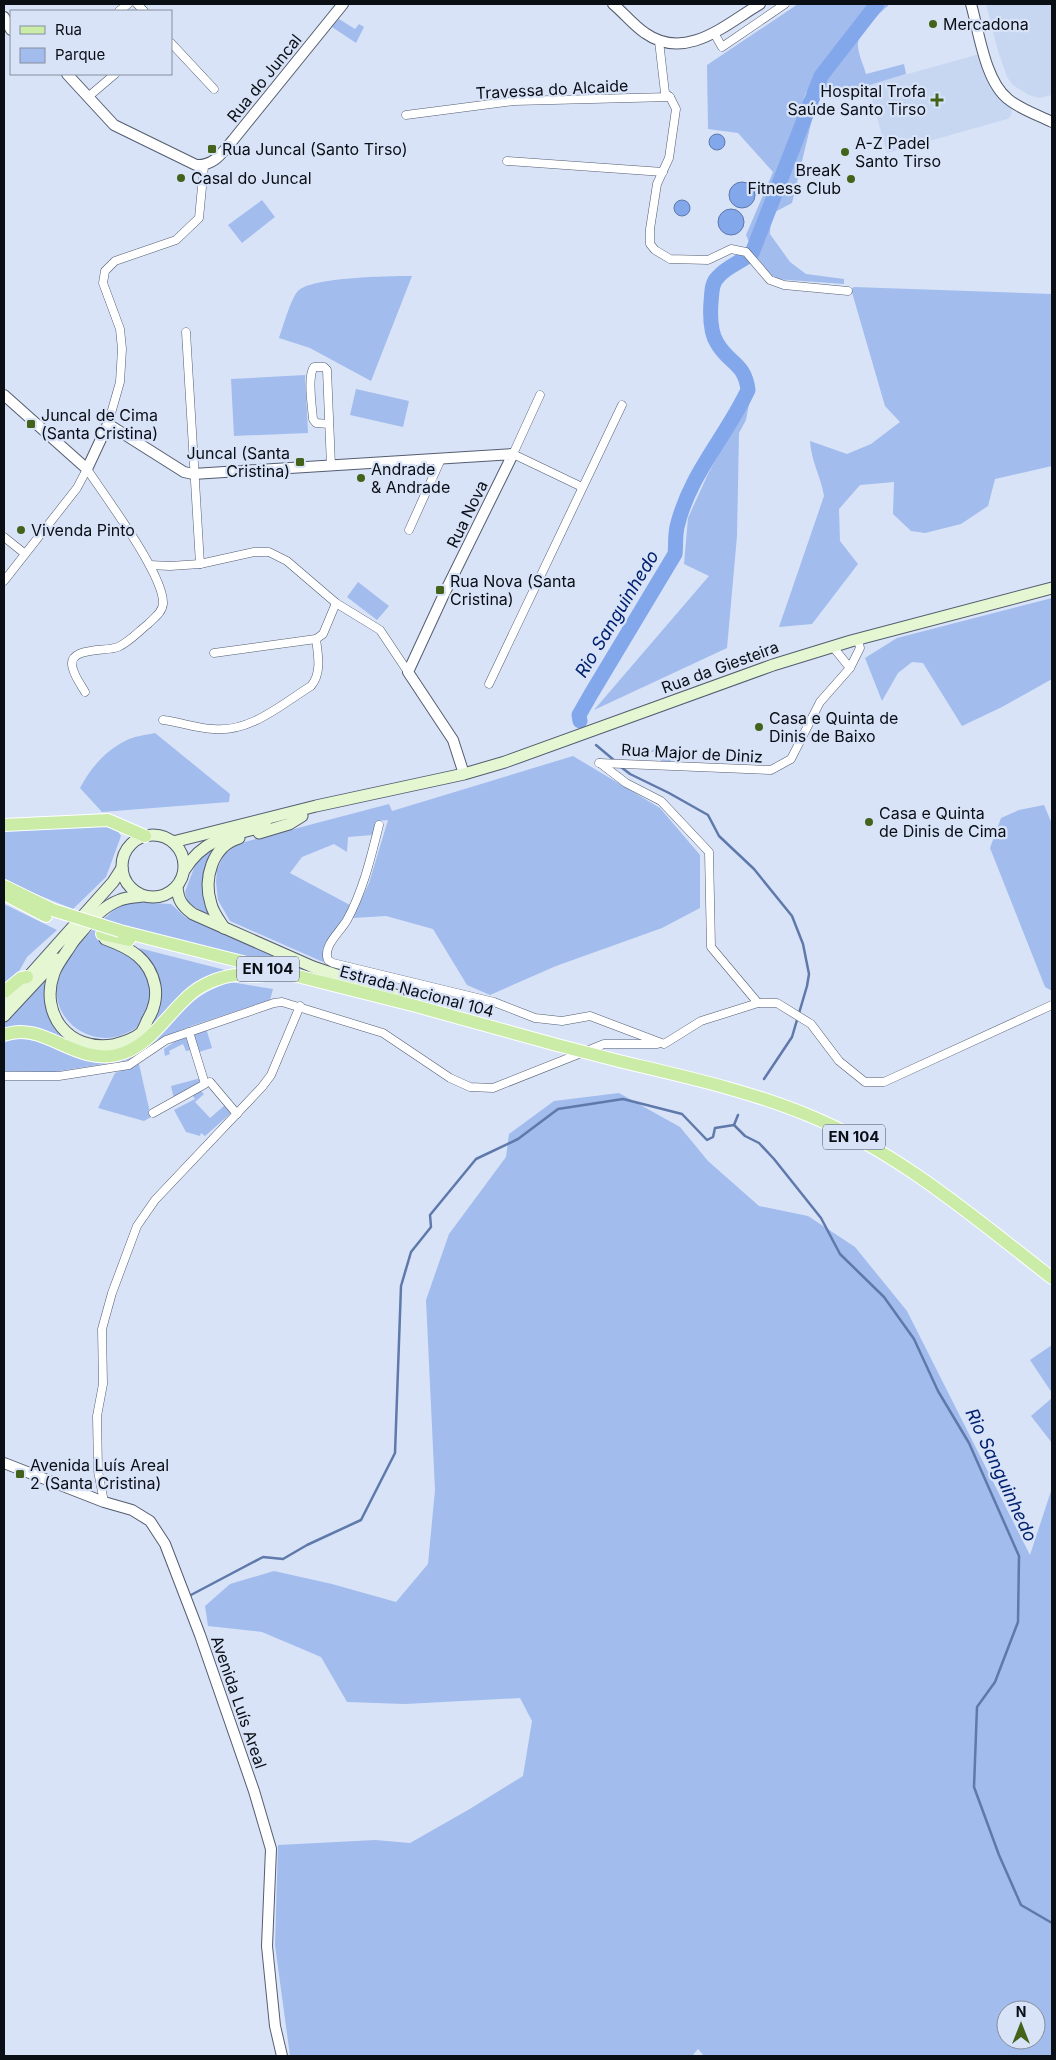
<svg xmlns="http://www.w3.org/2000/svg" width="1056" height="2060" viewBox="0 0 1056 2060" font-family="Inter,sans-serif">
	<rect width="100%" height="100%" fill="#d8e3f8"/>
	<g fill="#c7d6f1">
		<polygon points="986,4 1052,4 1052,95 1039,98 1029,95 1013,85 1007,77 998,51"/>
		<polygon points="980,54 988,80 996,94 1012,109 1011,116 1007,119 887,153 868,85"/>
	</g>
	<g fill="#a2bced" fill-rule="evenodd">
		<path d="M798 4H888V6C880 12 860 32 858 43 857 52 864 66 866 74L904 64 906 74 836 95 806 92 804 98 814 102 815 107 792 203 771 214 770 234 790 262 806 274 844 279V284L775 279 755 256 746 235 773 172 738 133 708 129 707 65Z"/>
		<polygon points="339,19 355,29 359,24 364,27 356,43 332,27"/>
		<polygon points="262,200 275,217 242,243 228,225"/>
		<path d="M412 276 371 381 310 348 279 338C283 327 291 298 298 291 311 277 391 276 412 276Z"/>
		<path d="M854 287 1052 294V466L995 479 988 506 961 524 925 533 911 531 893 514 894 482 860 485 839 509 840 541 858 564 812 624 779 627 824 496C821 477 811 461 810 441L847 454 871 444 900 422 885 406 851 289Z"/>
		<polygon points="305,375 308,433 234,436 231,379"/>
		<polygon points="356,389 409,401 403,427 350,415"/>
		<polygon points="751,394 746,420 739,433 737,536 727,648 594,710 709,576 684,564 688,518 708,474"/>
		<polygon points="358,582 389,606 377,620 347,597"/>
		<polygon points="1052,598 1052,679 1002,707 962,726 923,663 912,662 898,673 882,701 865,658 897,638"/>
		<path d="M155 733 230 794 229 802 102 812 80 788C90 769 105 751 125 741 134 736 146 735 155 733Z"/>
		<polygon points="653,749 670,749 671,761 661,761 656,752 651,752"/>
		<polygon points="573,756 660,808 700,855 700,908 662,928 556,966 490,995 467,985 433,929 386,916 353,918 369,883 388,820 378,821 373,835 348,837 347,852 334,844 302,857 290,873 350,905 323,962 230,921 218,900 216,882 217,870 224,855 237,844 389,804 392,811"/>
		<polygon points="1044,805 1052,824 1052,991 1045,987 990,848 1001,818 1019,810"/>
		<polygon points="95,822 117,830 121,836 106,877 73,909 16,886 4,878 4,828"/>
		<path d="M216 845C200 870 200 887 209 915L188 903 185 892 197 860Z"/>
		<path d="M131 902 171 904 185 917 347 983 129 928 123 951C142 963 154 977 149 1001 148 1008 146 1015 142 1022 137 1029 127 1033 119 1036 92 1044 61 1026 57 997 55 985 62 970 67 960 73 949 106 915 117 908 121 905 126 904 131 902Z"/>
		<polygon points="4,904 57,930 27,957 17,975 4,984"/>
		<path d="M139 948 225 970 199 984 140 1038C145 1031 153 1023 157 1016 169 990 156 966 139 948Z"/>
		<path d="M45 980C45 1017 50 1023 77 1046L4 1031V1022Z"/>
		<path d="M230 982 273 989 270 1000 191 1026 157 1040 129 1060 53 1072 4 1071V1041C43 1030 76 1068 115 1061 153 1054 172 1015 202 995 211 989 221 986 230 982Z"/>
		<polygon points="206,1028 212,1048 199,1052 193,1033"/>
		<polygon points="183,1036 188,1037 192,1050 186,1051 183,1044 169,1051 170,1054 165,1056 164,1049"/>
		<polygon points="139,1064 151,1117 144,1121 98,1108 115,1073"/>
		<polygon points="201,1078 198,1084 174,1099 171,1086"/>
		<polygon points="200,1090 204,1094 195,1102 210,1118 225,1105 231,1113 205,1136 201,1133 200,1136 186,1132 174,1110 195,1099 192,1095"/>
		<path d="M619 1093 680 1127 708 1161 759 1206 808 1216 855 1247 907 1311 1030 1555 1052 1488V2056H704L698 2049 692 2056H290L275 1945 278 1845 375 1840 410 1843 468 1810 523 1776 532 1721 520 1698 405 1704 347 1702 321 1657 262 1632 208 1626 205 1606 230 1584 274 1571 332 1584 396 1602 428 1564 435 1490 426 1300 449 1234 506 1157 509 1134 554 1101ZM1006 2010H1036V2040H1006Z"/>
		<polygon points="1052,1345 1052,1393 1030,1360"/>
		<polygon points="1052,1398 1052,1443 1031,1416"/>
	</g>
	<g fill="#83a7eb" stroke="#5f79ab">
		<circle cx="717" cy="142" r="8"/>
		<circle cx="742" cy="195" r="13"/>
		<circle cx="682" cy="208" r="8"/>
		<circle cx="731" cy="222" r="13"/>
	</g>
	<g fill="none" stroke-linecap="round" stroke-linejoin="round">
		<g stroke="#5f79ab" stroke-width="2.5">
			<polyline points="596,745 615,761"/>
			<polyline points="621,767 630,774 669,793 708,815 719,836 754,869 792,916 803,944 809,974 807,986 792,1037 764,1079"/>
			<polyline points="738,1115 734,1125 745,1136 759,1143 774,1159 821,1218 840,1254 884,1297 914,1339 938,1391 969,1443 1019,1556 1018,1622 995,1682 977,1707 974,1787 999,1855 1021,1905 1052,1923"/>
			<polyline points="189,1596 263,1557 283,1559 307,1545 361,1520 395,1453 401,1286 411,1252 431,1227 430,1215 476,1159 518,1139 558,1109 623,1099 682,1114 707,1140 713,1137 715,1128 734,1125"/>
		</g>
		<path stroke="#83a7eb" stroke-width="15" d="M580 721 579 715 591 694 675 554C676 546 675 536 677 527 689 475 726 437 748 390 745 363 729 364 717 343 710 332 710 316 711 302 712 294 711 283 718 277 727 266 742 262 752 253L821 76 877 4"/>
		<defs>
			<g id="minor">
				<polyline points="137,4 144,11"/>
				<polyline points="119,11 128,4"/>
				<polyline points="714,33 722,47 785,4"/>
				<polyline points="659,41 665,93 670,97 676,109 669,158 657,184 650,229 650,244 655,250 670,259 708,260 731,249 746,252 770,280 784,285 848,291"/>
				<polyline points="171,43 214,89"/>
				<polyline points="88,97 115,74"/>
				<polyline points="406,115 514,101 670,97"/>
				<polyline points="507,161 663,172"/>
				<polyline points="186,332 200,564"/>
				<polyline points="540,395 513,454 582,487"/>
				<polyline points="108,424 120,382 122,349 120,329 103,283 105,271 115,261 176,240 199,218 204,166"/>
				<path d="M329 424 316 423 313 419C312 406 307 376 314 367H324L327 370 331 466"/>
				<polyline points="409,530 441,459"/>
				<polyline points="4,537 24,553"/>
				<polyline points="150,565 170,566 200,564 254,552 269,552 287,561 336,603 380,630 408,672"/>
				<path d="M4 581 77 488 87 469C104 495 165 576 163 604 162 613 154 618 148 624 138 632 129 642 118 647 107 652 65 646 73 669 75 677 81 685 85 692"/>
				<polyline points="833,647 850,668"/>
				<polyline points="214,653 316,639 323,634 336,603"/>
				<polyline points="489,684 622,405"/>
				<path d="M163 720C180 722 196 728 213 729 250 733 282 704 311 686 322 673 318 655 316 639"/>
				<polyline points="599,763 771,770 791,759 820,702 850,668 860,648 858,639"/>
				<polyline points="600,763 626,783 661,801 709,852 711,947 758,1003"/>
				<path d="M379 825C371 857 363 891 347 920 341 931 322 946 328 960L333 963 494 1002 535 1018 562 1021 590 1016 664 1044 701 1021 758 1003H777L811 1024 839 1061 865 1082H884L1052 1005"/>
				<polyline points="4,1076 59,1076 129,1065 166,1040 274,1003 282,1002 383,1033 450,1078 470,1087 493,1088 604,1044 657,1044"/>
				<polyline points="210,1082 237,1114"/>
				<polyline points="153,1113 205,1084 189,1032"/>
				<polyline points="104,1502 98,1471 97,1416 103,1384 102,1329 112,1293 137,1226 155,1200 262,1087 271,1075 300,1006"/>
			</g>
			<g id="tertiary">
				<path d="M613 4C624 13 633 25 645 33 686 62 726 24 760 4"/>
				<path d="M971 4C979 32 985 81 1008 99 1020 109 1038 115 1052 122"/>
				<polyline points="4,17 11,30"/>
				<path d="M67 74 114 125 196 165C214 166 222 153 233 140L343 4"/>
				<polyline points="4,395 87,469 108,424 184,472 193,474 513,454 445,592 408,672 453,740 464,774"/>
				<polyline points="4,1463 104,1502 132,1510 150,1521 165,1544 200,1635 254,1791 271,1849 267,1946 275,2026 282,2056"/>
			</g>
			<g id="secondary">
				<polyline points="259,833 289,824 302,816"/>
				<circle cx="153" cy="866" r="31"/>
				<polyline points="173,842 316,806 464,774 505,762 773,665 851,641 1052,588"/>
				<path d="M185 869C205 837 233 835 266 826"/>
				<path d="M177 887C178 900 182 906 193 914L313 967 398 996"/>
				<path d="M224 928C220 921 213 913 211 904 203 879 212 846 239 838"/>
				<path d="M74 940C68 951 58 962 54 973 39 1014 69 1052 113 1045 121 1043 134 1039 141 1033 144 1029 146 1023 148 1019 154 1010 157 997 155 986 150 959 130 948 105 939"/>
				<path d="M70 945C85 929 98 908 120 900 127 897 136 897 143 896"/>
				<polyline points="4,1004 113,882 122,868"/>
				<polyline points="4,1016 57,959"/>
			</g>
			<g id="primary">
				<polyline points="4,825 108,820 145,836"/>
				<polyline points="4,886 53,910"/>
				<polyline points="4,894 46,916"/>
				<polyline points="120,931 416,1006 557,1045"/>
				<polyline points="102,934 129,940"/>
				<polyline points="4,992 21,978 27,977"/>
				<path d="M4 1035C43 1020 74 1065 117 1055 151 1047 168 1012 193 992 205 983 224 975 239 975 248 975 255 977 265 975"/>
				<path d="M623 1062C686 1077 750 1091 810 1116 900 1153 976 1219 1052 1278"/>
			</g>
		</defs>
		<use href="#minor" stroke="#545d6f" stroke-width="9"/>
		<use href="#tertiary" stroke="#545d6f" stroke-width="12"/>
		<use href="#secondary" stroke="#545d6f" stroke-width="13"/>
		<use href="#primary" stroke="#fff" stroke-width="14"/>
		<use href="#minor" stroke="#fff" stroke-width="8"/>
		<use href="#tertiary" stroke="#fff" stroke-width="10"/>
		<use href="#secondary" stroke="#e5f6d3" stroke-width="11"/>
		<use href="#primary" stroke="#cbeca7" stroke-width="12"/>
		<defs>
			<g id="primary-bridge">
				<polyline points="53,910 120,931"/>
				<polyline points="557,1045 623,1062"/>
			</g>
		</defs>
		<use href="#primary-bridge" stroke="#fff" stroke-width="14" stroke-linecap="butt"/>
		<use href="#primary-bridge" stroke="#cbeca7" stroke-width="12"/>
	</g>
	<g fill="#426319" stroke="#d8e3f8" stroke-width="2">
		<circle cx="933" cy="24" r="5"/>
		<path d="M934.5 92.5h5v5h5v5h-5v5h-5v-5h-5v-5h5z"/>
		<rect x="207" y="144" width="10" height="10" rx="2.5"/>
		<circle cx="845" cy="152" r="5"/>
		<circle cx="181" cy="178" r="5"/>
		<circle cx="851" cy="179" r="5"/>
		<rect x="26" y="419" width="10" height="10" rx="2.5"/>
		<rect x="295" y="457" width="10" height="10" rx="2.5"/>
		<circle cx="361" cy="478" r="5"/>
		<circle cx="21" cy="530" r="5"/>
		<rect x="435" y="585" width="10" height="10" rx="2.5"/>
		<circle cx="759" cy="727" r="5"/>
		<circle cx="869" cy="822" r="5"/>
		<rect x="15" y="1469" width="10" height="10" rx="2.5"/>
	</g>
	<g text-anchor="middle" stroke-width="4.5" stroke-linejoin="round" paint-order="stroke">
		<g fill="#d8e3f8" stroke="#484e59" stroke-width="1">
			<rect x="237" y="956.5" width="62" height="25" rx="4"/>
			<rect x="823" y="1124.5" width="62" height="25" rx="4"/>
		</g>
		<g font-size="15" font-weight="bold" fill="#0a0e15">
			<text x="268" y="974">EN 104</text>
			<text x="854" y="1142">EN 104</text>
		</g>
		<g font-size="16" fill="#0a0e15" stroke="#d8e3f8" text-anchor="start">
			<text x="943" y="30">Mercadona</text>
			<text x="926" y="97" text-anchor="end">Hospital Trofa<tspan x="926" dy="18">Saúde Santo Tirso</tspan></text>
			<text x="855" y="149">A-Z Padel<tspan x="855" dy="18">Santo Tirso</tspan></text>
			<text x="222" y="155">Rua Juncal (Santo Tirso)</text>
			<text x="841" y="176" text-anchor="end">BreaK<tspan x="841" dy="18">Fitness Club</tspan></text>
			<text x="191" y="184">Casal do Juncal</text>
			<text x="41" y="421">Juncal de Cima<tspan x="41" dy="18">(Santa Cristina)</tspan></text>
			<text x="290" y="459" text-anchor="end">Juncal (Santa<tspan x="290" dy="18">Cristina)</tspan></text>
			<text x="371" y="475">Andrade<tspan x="371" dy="18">&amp; Andrade</tspan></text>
			<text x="31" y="536">Vivenda Pinto</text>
			<text x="450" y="587">Rua Nova (Santa<tspan x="450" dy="18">Cristina)</tspan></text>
			<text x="769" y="724">Casa e Quinta de<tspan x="769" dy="18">Dinis de Baixo</tspan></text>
			<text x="879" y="819">Casa e Quinta<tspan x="879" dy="18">de Dinis de Cima</tspan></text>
			<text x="30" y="1471">Avenida Luís Areal<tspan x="30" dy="18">2 (Santa Cristina)</tspan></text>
		</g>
		<g font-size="16" fill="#0a0e15" stroke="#d8e3f8">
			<text transform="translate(264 78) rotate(-51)" y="6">Rua do Juncal</text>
			<text transform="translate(552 89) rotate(-3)" y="6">Travessa do Alcaide</text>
			<text transform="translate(467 514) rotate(-64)" y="6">Rua Nova</text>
			<text transform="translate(720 667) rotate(-20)" y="6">Rua da Giesteira</text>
			<text transform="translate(692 753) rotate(3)" y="6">Rua Major de Diniz</text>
			<text transform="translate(417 991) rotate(15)" y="6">Estrada Nacional 104</text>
			<text transform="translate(239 1702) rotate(71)" y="6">Avenida Luís Areal</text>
		</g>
		<g font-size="18" font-style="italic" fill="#01206e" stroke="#d8e3f8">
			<text transform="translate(617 614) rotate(-59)" y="6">Rio Sanguinhedo</text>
			<text transform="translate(1001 1475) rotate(65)" y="6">Rio Sanguinhedo</text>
		</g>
	</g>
	<rect width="1056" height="2060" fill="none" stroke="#0a0e15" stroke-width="10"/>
	<rect x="10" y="10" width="162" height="65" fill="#d8e3f8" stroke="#868e9d"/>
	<rect x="20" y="26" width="25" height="8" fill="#cbeca7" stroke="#868e9d"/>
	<text x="55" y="35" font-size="15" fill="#0a0e15">Rua</text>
	<rect x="20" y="48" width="25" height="15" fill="#a2bced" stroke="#868e9d"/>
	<text x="55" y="60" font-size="15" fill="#0a0e15">Parque</text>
	<g transform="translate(1021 2025)"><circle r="24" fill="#d8e3f8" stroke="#868e9d"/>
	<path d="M0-4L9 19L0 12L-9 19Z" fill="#426319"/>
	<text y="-8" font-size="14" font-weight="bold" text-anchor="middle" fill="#0a0e15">N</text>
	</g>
</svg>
